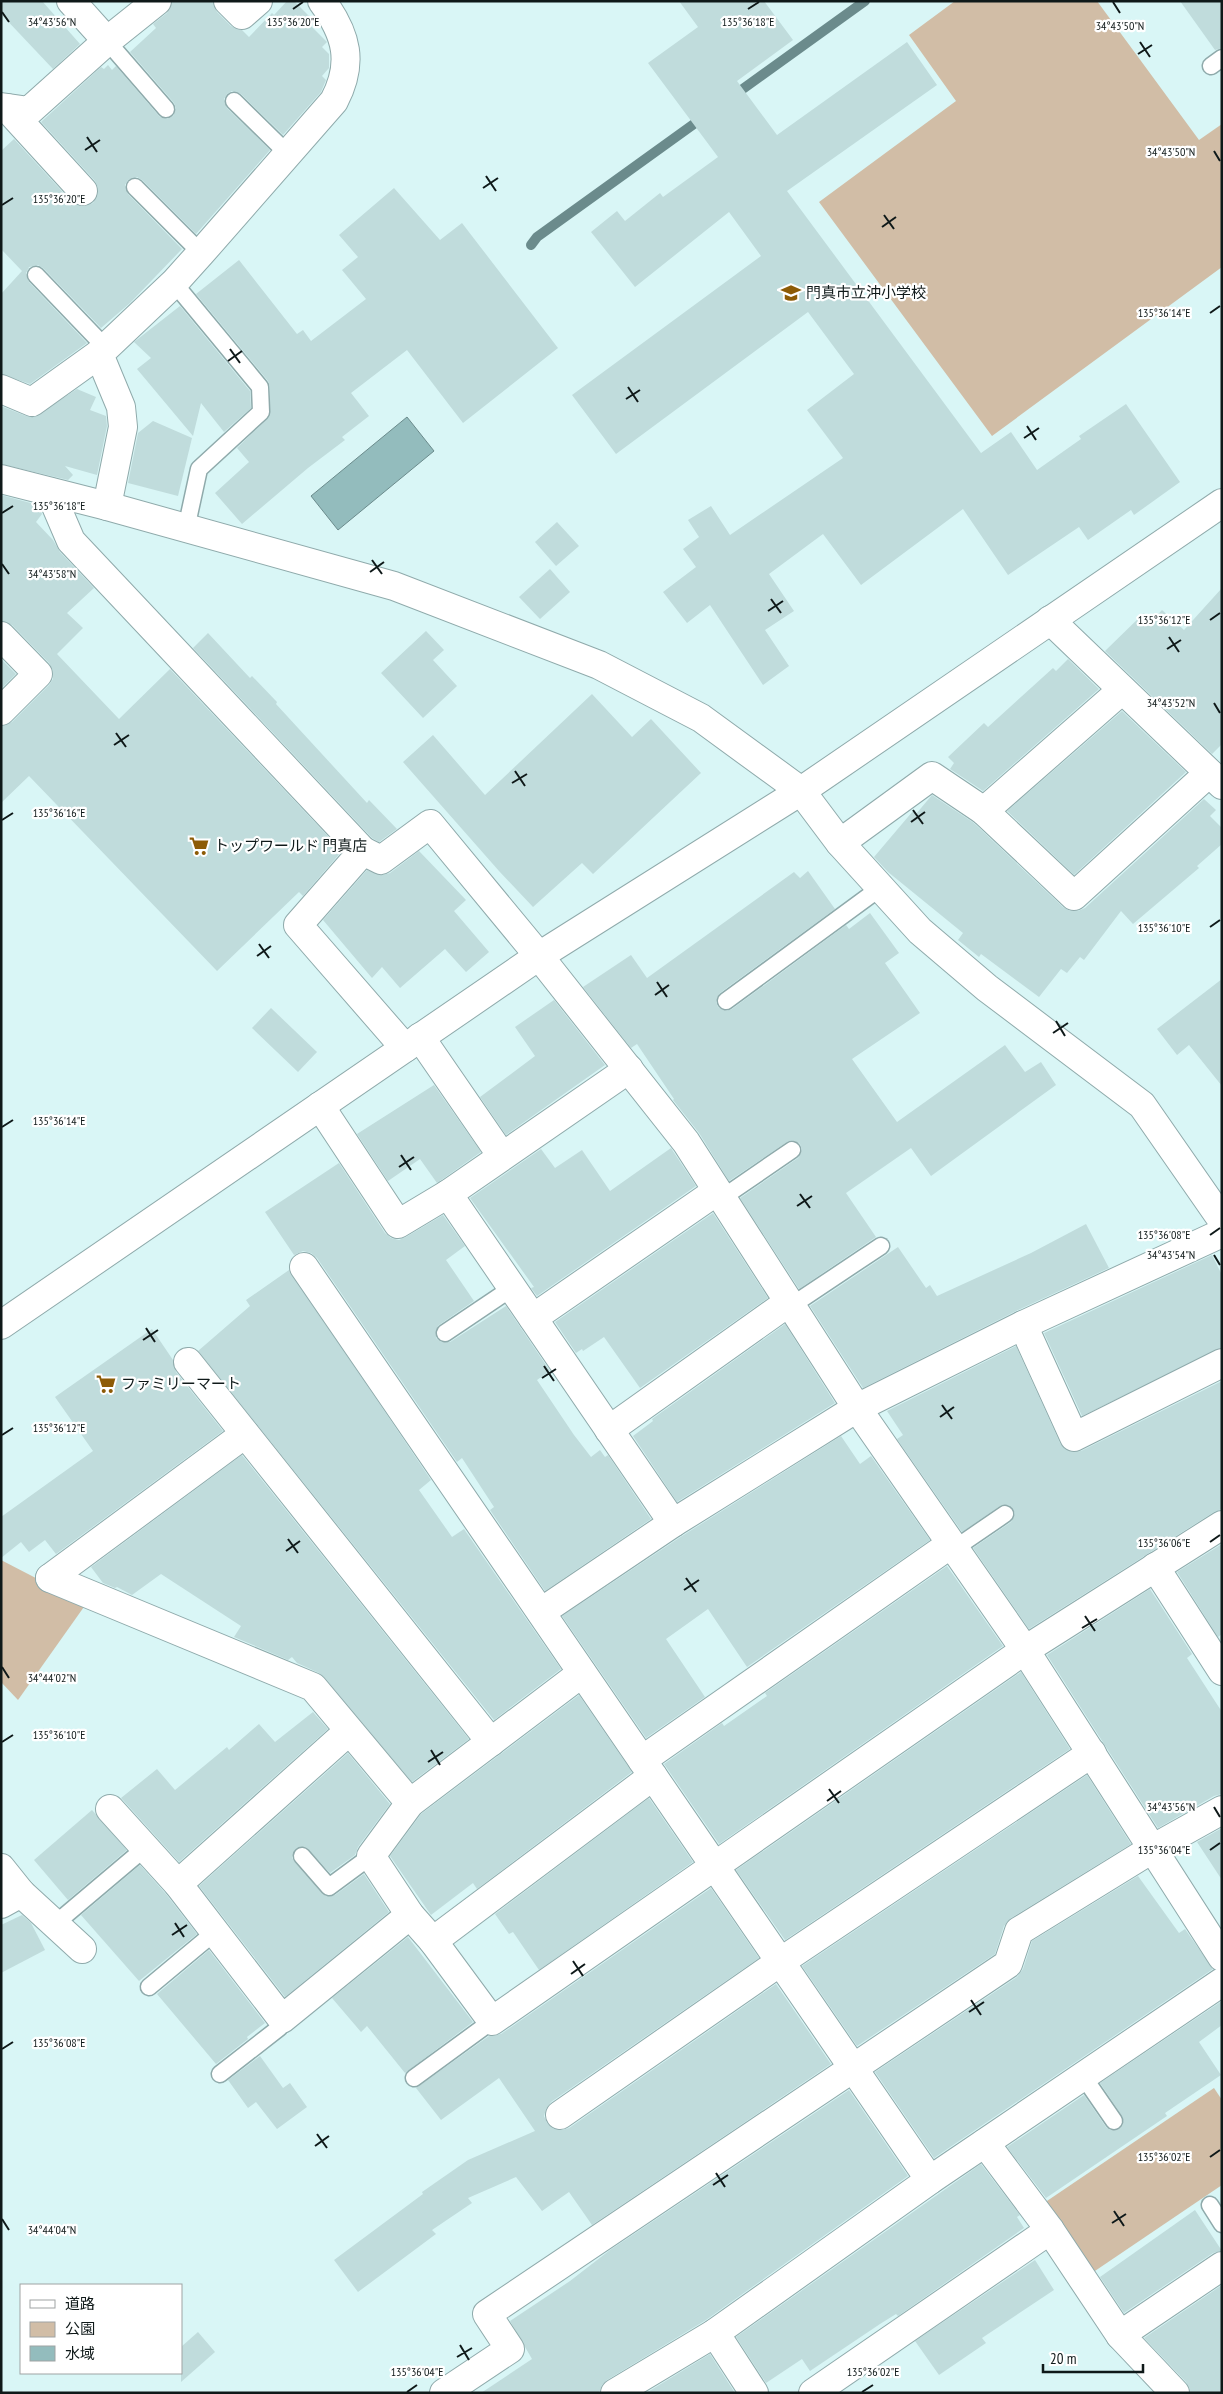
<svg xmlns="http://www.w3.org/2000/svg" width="1223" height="2394" viewBox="0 0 1223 2394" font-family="'PT Sans Narrow','Noto Sans JP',sans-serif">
	<rect width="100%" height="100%" fill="#d9f6f6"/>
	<g fill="#d1bda6">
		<polygon points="955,1 1097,1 1199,140 1222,124 1222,267 992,436 819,202 956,101 909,35"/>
		<polygon points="1,1560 86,1604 18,1700 1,1682"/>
		<polygon points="1214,2088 1222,2100 1222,2185 1089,2275 1041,2205"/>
	</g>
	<polygon fill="#93bcbd" stroke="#6b8b8c" points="407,417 434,451 338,530 311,496"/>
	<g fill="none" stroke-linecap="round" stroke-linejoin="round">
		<g stroke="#6b8b8c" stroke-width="10">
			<polyline points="733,96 865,1"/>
			<polyline points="531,245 537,237 705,116"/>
		</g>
	</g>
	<g fill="#c0dcdc">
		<polygon points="1,1 42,1 80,44 53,69 1,14"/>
		<polygon points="172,1 213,1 217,12 231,26 242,30 249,37 272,13 274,15 287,1 294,1 312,19 308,23 327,42 322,47 329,54 329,68 322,76 326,80 321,92 283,135 241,94 232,91 227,94 224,99 227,108 270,150 196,234 142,180 137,177 128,180 125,185 128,194 182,249 130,303 101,328 43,268 38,265 29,267 26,273 29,282 87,343 30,384 1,374 1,294 22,271 1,249 1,151 14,139 72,202 79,206 86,206 93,203 98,195 98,188 95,181 41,122 101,67 104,69 108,65 112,70 116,66 159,116 167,119 173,116 176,108 174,103 130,52 156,28 153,24 167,13"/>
		<polygon points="679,1 764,1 793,40 737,81 777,135 907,42 937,85 787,191 981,453 1011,432 1037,470 1081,439 1079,436 1126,404 1180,482 1134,515 1131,510 1088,540 1079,527 1008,575 963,509 861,585 823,534 769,574 794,611 765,630 789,666 763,685 710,605 687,623 663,592 696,567 683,549 699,537 688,520 711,506 730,535 843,458 807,410 854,374 808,312 616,454 572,395 761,256 729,212 635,287 591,232 617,211 625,221 660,193 663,197 718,157 648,63 698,27"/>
		<polygon points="1180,1 1222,1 1222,48 1215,50"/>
		<polygon points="394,188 440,240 462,223 558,348 463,423 407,350 351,393 369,416 342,437 345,440 308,468 242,524 215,493 249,462 237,448 270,416 270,386 268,381 196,294 239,260 297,334 303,330 311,341 366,299 342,270 358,257 339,235"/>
		<polygon points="180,306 250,391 251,408 224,432 201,403 193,436 137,369 151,358 134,342"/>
		<polygon points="77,389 96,397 90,410 106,416 107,426 97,475 65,466 73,475 68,480 1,464 1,406 26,416 34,417"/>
		<polygon points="153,421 192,438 178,496 128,483 138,433"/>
		<polygon points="1,495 38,505 42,514 36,522 53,540 60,552 94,588 67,613 83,628 57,654 119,719 170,669 342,851 303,896 299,892 217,971 29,776 1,803 1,726 12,722 49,685 53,679 53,671 49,663 12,625 1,621"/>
		<polygon points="557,522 579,546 556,566 535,542"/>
		<polygon points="550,569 570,592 540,619 519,597"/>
		<polygon points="1222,588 1222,744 1212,754 1105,651 1144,613 1152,621 1162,610 1184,630"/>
		<polygon points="426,631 444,650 433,660 457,686 423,718 381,673"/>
		<polygon points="208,633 250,678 252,676 277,702 276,704 367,803 369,800 397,829 379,842 372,838 193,648"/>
		<polygon points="1,659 16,674 1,689"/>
		<polygon points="1068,659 1099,689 983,791 950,769 954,763 948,757 984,723 988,727 1053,668 1056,671"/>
		<polygon points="592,694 632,737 651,719 701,773 593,874 582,863 533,907 499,871 403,762 433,735 485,795"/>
		<polygon points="1122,711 1186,772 1074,875 1007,811"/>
		<polygon points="932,795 974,823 1063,907 1070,911 1078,911 1085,908 1204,799 1216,810 1210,816 1222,828 1222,844 1197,866 1199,868 1133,924 1121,911 1084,960 1080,957 1067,973 1061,969 1039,997 981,954 979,957 958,940 963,933 888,872 874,857 913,811 916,814"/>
		<polygon points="419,851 466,900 454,911 489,952 466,972 445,949 400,988 382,967 372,978 323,920 367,870 383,875 390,873"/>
		<polygon points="808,871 835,909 720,993 716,1002 718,1007 727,1011 732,1009 846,925 849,929 870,913 899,953 885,963 920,1013 852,1059 897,1122 1005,1045 1025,1072 1041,1062 1056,1085 931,1176 911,1148 846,1193 876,1237 799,1289 740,1198 798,1158 802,1150 800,1144 792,1140 787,1142 729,1181 699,1133 673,1100 674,1099 637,1044 631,1048 583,987 631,955 647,978 794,872 800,878"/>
		<polygon points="1222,979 1222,1086 1189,1045 1177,1055 1157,1029"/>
		<polygon points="554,1000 605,1065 506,1135 480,1097 535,1056 515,1027"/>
		<polygon points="271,1008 317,1052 298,1072 252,1028"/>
		<polygon points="434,1085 481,1152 437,1183 420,1159 388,1181 357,1134"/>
		<polygon points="671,1148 696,1186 537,1296 531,1288 534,1287 470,1198 541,1149 555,1168 582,1150 610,1191"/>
		<polygon points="339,1163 385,1233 391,1238 399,1240 406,1237 443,1215 465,1246 446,1260 474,1301 439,1325 436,1329 436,1338 441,1342 450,1342 506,1306 550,1371 537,1380 574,1435 591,1457 600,1450 605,1457 608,1455 651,1519 545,1591 490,1510 494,1507 462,1458 457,1462 317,1258 311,1253 303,1251 294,1255 265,1212"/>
		<polygon points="713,1213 768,1298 640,1388 604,1337 583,1351 582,1349 576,1353 555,1322"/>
		<polygon points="1086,1224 1109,1268 1016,1311 863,1388 810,1306 898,1247 926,1288 930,1285 937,1296 1031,1253"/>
		<polygon points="1212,1255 1222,1275 1222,1348 1082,1416 1044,1333"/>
		<polygon points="289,1270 431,1480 419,1490 452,1537 464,1529 561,1669 494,1720 198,1351 250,1306 246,1300"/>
		<polygon points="785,1324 835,1403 677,1502 633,1436 653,1421 652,1419"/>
		<polygon points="152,1329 173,1360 176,1372 223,1431 56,1554 45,1540 29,1552 21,1542 1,1558 1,1517 93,1451 55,1397"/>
		<polygon points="1016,1346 1060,1443 1065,1449 1072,1452 1081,1451 1222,1381 1222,1509 1214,1512 1029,1629 973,1548 1011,1522 1015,1514 1013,1509 1009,1505 1000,1506 962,1532 897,1439 903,1435 887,1411"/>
		<polygon points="841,1436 860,1464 871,1456 930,1540 747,1667 708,1609 666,1639 705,1697 646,1738 562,1616 682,1536"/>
		<polygon points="242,1455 469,1739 412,1782 319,1673 297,1663 292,1657 288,1660 234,1637 241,1626 161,1574 132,1595 117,1587 115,1588 103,1583 91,1567"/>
		<polygon points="1222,1544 1222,1634 1218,1637 1177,1572"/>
		<polygon points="947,1566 1003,1646 719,1844 664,1764 722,1723 724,1726 767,1696 765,1693"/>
		<polygon points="1150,1589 1192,1654 1187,1658 1222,1712 1222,1794 1214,1796 1158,1828 1047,1655"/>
		<polygon points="1021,1672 1070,1749 785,1940 736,1870"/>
		<polygon points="579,1695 632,1772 477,1889 473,1883 431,1915 390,1856 421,1814"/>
		<polygon points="313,1712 328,1729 179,1862 121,1798 157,1769 175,1790 227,1747 229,1750 259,1724 275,1742"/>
		<polygon points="348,1753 390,1804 358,1847 355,1855 330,1873 306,1847 296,1848 292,1858 326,1896 335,1895 364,1874 389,1912 285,1997 199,1886"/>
		<polygon points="1087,1775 1131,1844 1011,1918 1004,1926 995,1954 857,2046 802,1966"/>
		<polygon points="649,1798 693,1862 539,1970 513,1932 509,1934 495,1914"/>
		<polygon points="92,1810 127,1850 68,1900 34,1860"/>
		<polygon points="1222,1828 1222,1880 1197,1842"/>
		<polygon points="140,1865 166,1894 197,1934 139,1981 81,1915"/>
		<polygon points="1138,1876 1179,1933 1185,1929 1213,1969 934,2158 875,2072 1017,1977 1023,1969 1032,1941"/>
		<polygon points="711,1888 759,1958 551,2102 546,2109 544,2116 547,2123 554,2129 562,2130 569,2128 776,1984 831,2064 592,2225 569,2192 542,2211 516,2177 468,2198 472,2203 432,2230 436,2234 358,2292 334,2260 423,2194 422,2192 468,2160 535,2131 499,2078 441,2120 416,2088 489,2036 501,2034"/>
		<polygon points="22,1915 31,1923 45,1950 1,1973 1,1925"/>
		<polygon points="408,1937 473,2022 405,2073 367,2026 361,2032 332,1998"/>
		<polygon points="209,1950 265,2023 247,2037 248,2039 216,2064 157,1994"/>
		<polygon points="1222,2001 1222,2025 1199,2042 1221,2075 1165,2113 1167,2116 1046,2198 1007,2147 1084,2095 1106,2127 1110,2130 1119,2129 1123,2125 1122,2116 1100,2083"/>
		<polygon points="260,2056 283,2088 290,2083 307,2107 277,2129 256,2102 248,2108 228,2080"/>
		<polygon points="849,2090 908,2176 706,2320 607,2380 602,2385 599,2393 481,2393 532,2359 510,2321 570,2281 610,2250"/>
		<polygon points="981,2164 1020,2215 1017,2217 1024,2228 898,2316 896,2314 880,2324 810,2371 802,2359 766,2383 736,2337"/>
		<polygon points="1195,2210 1222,2251 1213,2253 1124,2313 1100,2277"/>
		<polygon points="1035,2260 1054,2290 982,2338 986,2343 939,2375 915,2341"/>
		<polygon points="1222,2285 1222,2393 1190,2393 1186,2382 1144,2338"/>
		<polygon points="198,2332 215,2352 181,2382 181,2347"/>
		<polygon points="710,2354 735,2393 646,2393"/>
	</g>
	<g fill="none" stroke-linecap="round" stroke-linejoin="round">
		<defs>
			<g id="lane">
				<polyline points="107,41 166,109"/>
				<polyline points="1211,66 1222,58"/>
				<polyline points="234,101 289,155"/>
				<polyline points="135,187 201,253"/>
				<polyline points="36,275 106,348"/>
				<polyline points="174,283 260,387 261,412 199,469 186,529"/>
				<polyline points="726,1001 880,888"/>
				<polyline points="722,1198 792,1150"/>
				<polyline points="791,1306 881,1246"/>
				<polyline points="445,1333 512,1288"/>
				<polyline points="954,1549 1005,1514"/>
				<polyline points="302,1856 329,1887 371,1856"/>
				<polyline points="55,1924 145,1848"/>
				<polyline points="149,1987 215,1932"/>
				<polyline points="220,2074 279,2028 282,2019"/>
				<polyline points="1083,2076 1114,2121"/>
				<polyline points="414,2078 492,2021"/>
				<polyline points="1210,2205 1222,2224"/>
			</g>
			<g id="street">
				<polyline points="71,1 107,41"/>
				<polyline points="228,1 242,15 258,1"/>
				<polyline points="1,107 29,111 107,41 157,1"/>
				<polyline points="7,108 83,191"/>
				<polyline points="1,389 32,402 99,354"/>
				<polyline points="1,479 107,506 394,586 599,665 701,718 801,791 840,843 920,931 987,988 1142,1105 1222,1220"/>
				<polyline points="50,492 71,541 363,851 298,925 405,1048"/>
				<path d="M107 506 123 427 121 407 99 354 174 283 201 253 334 101C354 63 347 35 322 1"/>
				<polyline points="1050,620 1222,785"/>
				<polyline points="1,636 38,674 1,711"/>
				<polyline points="984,811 1122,690"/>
				<polyline points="840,843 932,776 984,811 1074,896 1209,773"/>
				<polyline points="363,851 381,860 430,824 539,956 686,1142 857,1408 1025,1650 1222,1957"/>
				<polyline points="420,1037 502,1156"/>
				<polyline points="320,1106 398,1224 448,1194 629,1069"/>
				<polyline points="448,1194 673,1523"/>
				<polyline points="304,1267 930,2180"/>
				<polyline points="533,1318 717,1191"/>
				<polyline points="1023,1325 1074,1437 1222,1363"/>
				<polyline points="188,1362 491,1742"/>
				<polyline points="609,1430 789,1302"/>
				<polyline points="1155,1567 1222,1671"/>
				<polyline points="50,1578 313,1687 410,1803"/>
				<polyline points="50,1578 245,1434"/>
				<polyline points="541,1612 673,1523 857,1408 1023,1325 1222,1233"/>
				<polyline points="582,1673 410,1803 371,1856 410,1915 433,1941 492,2021 1025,1650 1222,1525"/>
				<polyline points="642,1760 951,1544"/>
				<polyline points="110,1809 178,1884 282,2019 410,1915"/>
				<polyline points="1,1868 21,1893 82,1949"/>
				<polyline points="178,1884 349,1731"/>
				<polyline points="1,1904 21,1893"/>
				<polyline points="433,1941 653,1776"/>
				<polyline points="560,2115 780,1962 1092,1753"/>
				<polyline points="985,2143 1050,2230 1120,2335 1175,2393"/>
				<polyline points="715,2333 754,2393"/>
				<polyline points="1120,2335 1222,2266"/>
				<polyline points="444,2393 510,2349 487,2314 1008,1964 1019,1931 1152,1849 1222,1810"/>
				<polyline points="615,2393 715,2333 930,2180 1222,1982"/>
				<polyline points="813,2393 1050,2230"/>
			</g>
			<polyline id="secondary" points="1,1325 539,956 801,791 1222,503"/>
		</defs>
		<use href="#lane" stroke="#8faaab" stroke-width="19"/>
		<use href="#street" stroke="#8faaab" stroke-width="30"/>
		<use href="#secondary" stroke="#8faaab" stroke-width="30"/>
		<use href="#lane" stroke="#fff" stroke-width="16"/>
		<use href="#street" stroke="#fff" stroke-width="28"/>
		<use href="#secondary" stroke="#fff" stroke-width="28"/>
	</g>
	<path fill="none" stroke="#0f1919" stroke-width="2" d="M1113 2 1120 13M293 9 303 2M748 9 759 2M2 12 9 22M1140 42 1150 57M1138 54 1152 45M87 137 97 152M85 150 100 140M1214 151 1220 161M486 176 496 191M483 188 498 178M2 205 13 198M884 215 894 229M882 227 896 217M1210 313 1220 306M230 349 240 363M228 361 242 351M628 387 638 402M626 399 640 390M1027 426 1036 440M1024 438 1039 428M2 513 13 506M372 560 382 574M2 564 9 574M370 572 384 562M771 599 781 613M768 611 783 601M1210 620 1220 613M1169 637 1179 652M1167 649 1181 640M1214 703 1220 713M116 733 126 747M114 745 129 735M515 771 525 786M512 783 527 774M913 810 923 824M2 820 13 813M911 822 925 812M1210 927 1220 920M259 944 269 958M257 956 271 946M657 982 667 997M655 995 669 985M1056 1021 1065 1036M1053 1033 1068 1023M2 1127 13 1120M401 1155 411 1170M399 1167 414 1157M800 1194 810 1208M797 1206 812 1196M1210 1235 1220 1228M1214 1255 1220 1265M146 1328 155 1342M143 1340 158 1330M544 1366 554 1381M542 1378 556 1369M942 1405 952 1419M940 1417 954 1407M2 1435 13 1428M288 1539 298 1553M1210 1542 1220 1535M286 1551 300 1541M686 1578 696 1592M684 1590 699 1580M1085 1616 1095 1631M1082 1628 1097 1619M2 1667 9 1678M2 1742 13 1735M431 1750 440 1765M428 1762 443 1752M829 1789 839 1803M827 1801 841 1791M1214 1807 1220 1817M1210 1850 1220 1843M175 1923 184 1937M172 1935 187 1925M573 1961 583 1976M571 1974 585 1964M971 2000 981 2015M969 2012 984 2002M2 2049 13 2042M317 2134 327 2148M315 2146 329 2136M1210 2157 1220 2150M716 2173 725 2187M713 2185 728 2175M1114 2211 1124 2226M2 2219 9 2230M1112 2223 1126 2214M460 2345 469 2360M457 2357 472 2348M407 2392 417 2385M862 2392 873 2385"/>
	<defs>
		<symbol id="school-bare" viewBox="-9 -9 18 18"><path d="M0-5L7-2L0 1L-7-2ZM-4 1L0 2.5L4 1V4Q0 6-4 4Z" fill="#8d5b06" stroke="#fff" stroke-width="2.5" paint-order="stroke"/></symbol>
		<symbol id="supermarket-bare" viewBox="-9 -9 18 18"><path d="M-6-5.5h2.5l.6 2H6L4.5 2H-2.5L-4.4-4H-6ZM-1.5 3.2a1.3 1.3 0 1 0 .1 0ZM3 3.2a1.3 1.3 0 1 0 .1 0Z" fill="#8d5b06" stroke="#fff" stroke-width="2.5" paint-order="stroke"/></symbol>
	</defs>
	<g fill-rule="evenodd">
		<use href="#school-bare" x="777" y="279" width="28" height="28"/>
		<use href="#supermarket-bare" x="185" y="832" width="28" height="28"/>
		<use href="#supermarket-bare" x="92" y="1370" width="28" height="28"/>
	</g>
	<g text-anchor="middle" stroke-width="4.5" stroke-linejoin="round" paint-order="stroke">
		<g font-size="15" fill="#0f1919" stroke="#fff" text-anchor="start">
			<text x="806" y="298">門真市立沖小学校</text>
			<text x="214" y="851">トップワールド 門真店</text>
			<text x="121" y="1389">ファミリーマート</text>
		</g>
	</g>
	<g font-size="12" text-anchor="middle" fill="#0f1919" stroke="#fff" stroke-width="4.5" stroke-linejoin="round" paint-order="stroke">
		<text x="52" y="26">34°43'56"N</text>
		<text x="293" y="26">135°36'20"E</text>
		<text x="748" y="26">135°36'18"E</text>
		<text x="1120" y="30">34°43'50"N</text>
		<text x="1171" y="156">34°43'50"N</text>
		<text x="59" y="203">135°36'20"E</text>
		<text x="1164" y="317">135°36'14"E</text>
		<text x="59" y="510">135°36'18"E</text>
		<text x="52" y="578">34°43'58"N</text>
		<text x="1164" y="624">135°36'12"E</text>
		<text x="1171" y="707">34°43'52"N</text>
		<text x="59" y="817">135°36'16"E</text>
		<text x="1164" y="932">135°36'10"E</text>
		<text x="59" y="1125">135°36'14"E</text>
		<text x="1164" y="1239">135°36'08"E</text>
		<text x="1171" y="1259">34°43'54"N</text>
		<text x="59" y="1432">135°36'12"E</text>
		<text x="1164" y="1547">135°36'06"E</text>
		<text x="52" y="1682">34°44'02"N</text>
		<text x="59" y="1739">135°36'10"E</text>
		<text x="1171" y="1811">34°43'56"N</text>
		<text x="1164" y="1854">135°36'04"E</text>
		<text x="59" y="2047">135°36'08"E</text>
		<text x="1164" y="2161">135°36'02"E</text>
		<text x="52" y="2234">34°44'04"N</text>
		<text x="417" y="2376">135°36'04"E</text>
		<text x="873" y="2376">135°36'02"E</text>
	</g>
	<rect width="1223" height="2394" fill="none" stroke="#0f1919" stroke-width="5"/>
	<rect x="20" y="2284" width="162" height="90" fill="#ffffff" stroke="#9fa3a3"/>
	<rect x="30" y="2300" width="25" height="8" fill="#ffffff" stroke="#9fa3a3"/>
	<text x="65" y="2309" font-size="15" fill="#0f1919">道路</text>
	<rect x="30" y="2322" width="25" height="15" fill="#d1bda6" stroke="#9fa3a3"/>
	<text x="65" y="2334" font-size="15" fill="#0f1919">公園</text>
	<rect x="30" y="2346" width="25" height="15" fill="#93bcbd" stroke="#9fa3a3"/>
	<text x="65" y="2359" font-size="15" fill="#0f1919">水域</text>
	<path d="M1043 2364v8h100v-8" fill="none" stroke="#0f1919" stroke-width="2.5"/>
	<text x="1050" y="2364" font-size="15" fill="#0f1919" stroke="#ffffff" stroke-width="4" paint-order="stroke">20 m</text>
</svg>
